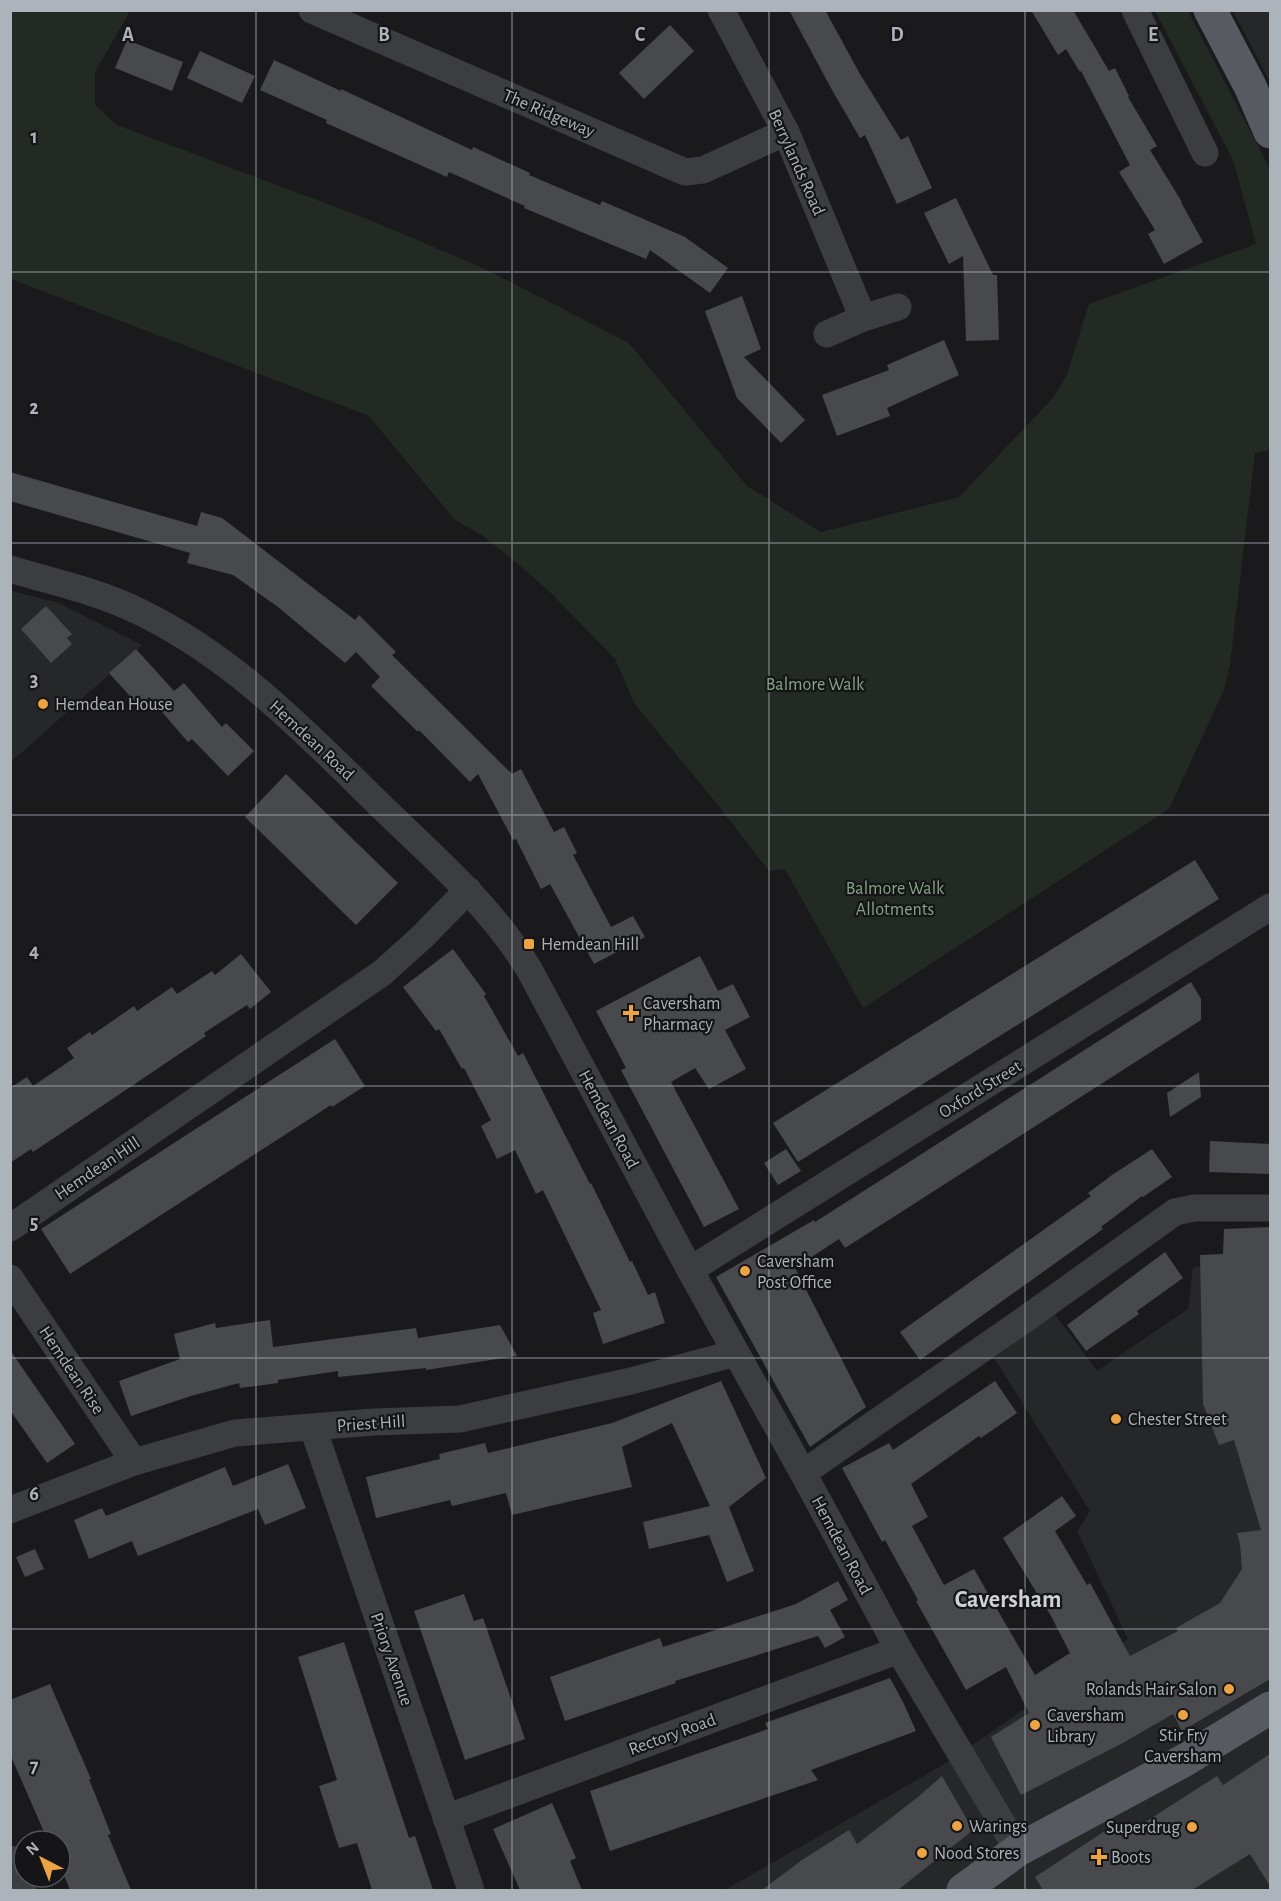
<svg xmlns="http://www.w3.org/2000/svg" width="1281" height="1901" viewBox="0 0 1281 1901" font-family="'Alegreya Sans',sans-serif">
	<rect width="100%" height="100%" fill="#1a1a1c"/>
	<g fill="#262729">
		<polygon points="1233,11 1270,11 1270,82"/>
		<polygon points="11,591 59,603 142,645 11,762"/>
		<polygon points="1270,1261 1270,1890 725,1890 941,1766 1128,1639 1077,1531 1090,1511 994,1358 1054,1313 1097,1371 1188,1309 1193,1267"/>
	</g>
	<polygon fill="#222a23" points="10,11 130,11 95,72 95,105 117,125 365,218 483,268 629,343 747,486 821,532 959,497 1053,398 1067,374 1089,304 1256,244 1233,160 1155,11 1188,11 1270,169 1270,450 1255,453 1230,664 1224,690 1169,809 863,1008 785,869 769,871 713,799 634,703 615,659 550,592 518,564 483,536 454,519 369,416 11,279"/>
	<g fill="#47494c">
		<polygon points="789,10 825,10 860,74 901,140 908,136 932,188 897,204 865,135 860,138 832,90"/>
		<polygon points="1031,10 1073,10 1109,71 1115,68 1129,96 1128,97 1157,146 1150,150 1182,202 1181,202 1203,242 1164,264 1148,234 1155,230 1119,172 1130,165 1081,71 1080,72 1066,49 1058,55"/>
		<polygon points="670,25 694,51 644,99 619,73"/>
		<polygon points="127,40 183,62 172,91 115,68"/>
		<polygon points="200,51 255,76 242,103 187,78"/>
		<polygon points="274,60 341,91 341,89 472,150 473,147 530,173 529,175 600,205 602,201 685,237 728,268 710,293 650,250 646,259 524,208 525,206 449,172 447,177 326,123 327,120 260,90"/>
		<polygon points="956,198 993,275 997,275 999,340 966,341 963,256 949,264 924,213"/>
		<polygon points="742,296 761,349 744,357 805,420 781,443 737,398 705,311"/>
		<polygon points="944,340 959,375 887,408 890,416 837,436 822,395 889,370 887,365"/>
		<polygon points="10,472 197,526 201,512 222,518 355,620 359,615 396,652 392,655 512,774 521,769 554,832 564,827 577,853 573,855 611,927 633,916 645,937 594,964 550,884 541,889 516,839 513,840 478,774 470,782 419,730 418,732 371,686 380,677 356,652 345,663 278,607 233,575 187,563 190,553 10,501"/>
		<polygon points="46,606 72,634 67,638 72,644 51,663 21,629"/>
		<polygon points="136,649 174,691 184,683 222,727 226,723 254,751 228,776 192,739 188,742 149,697 139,706 109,673"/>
		<polygon points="286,774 398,883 356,925 245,817"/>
		<polygon points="1195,860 1219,899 798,1162 773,1123"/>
		<polygon points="453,949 486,994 484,996 518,1056 523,1053 590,1184 591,1183 630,1262 632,1261 648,1295 655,1292 665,1323 603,1344 593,1313 601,1310 543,1190 536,1194 515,1150 497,1159 481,1126 491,1120 464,1068 462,1069 439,1029 436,1031 403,987"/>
		<polygon points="241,954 271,992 250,1009 247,1005 204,1033 206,1036 105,1104 33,1152 31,1149 10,1163 10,1088 27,1077 33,1086 74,1058 67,1048 90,1032 92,1035 134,1006 137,1011 172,987 177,994 212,971 215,975"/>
		<polygon points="700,956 718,991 733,984 750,1017 725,1030 746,1069 709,1089 695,1068 671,1082 739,1209 704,1227 621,1070 626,1068 596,1011"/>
		<polygon points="1191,982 1201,999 1201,1020 845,1248 839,1239 795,1268 866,1407 810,1447 716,1277 814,1220 815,1222"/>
		<polygon points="335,1039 365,1086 332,1107 331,1105 70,1274 41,1229"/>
		<polygon points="1199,1072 1201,1097 1170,1117 1167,1093"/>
		<polygon points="1210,1141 1270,1144 1270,1174 1209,1172"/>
		<polygon points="786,1149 801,1171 778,1185 764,1163"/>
		<polygon points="1152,1149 1172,1177 1143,1197 1142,1196 1101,1227 1103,1229 920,1360 900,1332 1091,1196 1088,1193 1112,1175"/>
		<polygon points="1270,1227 1270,1679 1182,1731 1173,1714 1121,1744 1021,1795 991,1737 1029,1713 1006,1667 966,1690 916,1601 918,1600 885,1540 882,1542 842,1468 889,1443 893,1450 995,1381 1017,1413 981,1438 979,1436 911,1484 928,1517 912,1526 944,1585 974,1569 1035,1675 1070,1653 1051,1616 1003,1538 1062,1496 1076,1516 1055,1531 1087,1585 1090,1583 1130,1656 1178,1631 1176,1628 1220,1603 1242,1569 1240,1544 1237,1533 1261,1530 1234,1440 1219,1445 1203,1404 1200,1255 1223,1254 1224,1229"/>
		<polygon points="1165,1252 1183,1278 1137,1311 1139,1314 1086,1351 1067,1325"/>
		<polygon points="270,1320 273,1347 416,1328 418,1338 500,1325 517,1356 426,1370 426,1368 338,1377 338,1371 278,1380 278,1383 240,1388 239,1383 191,1396 131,1416 119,1381 180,1359 174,1334 215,1323 216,1328"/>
		<polygon points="10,1350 75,1444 47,1463 10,1410"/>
		<polygon points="721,1381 766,1478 729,1507 754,1571 727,1582 709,1535 649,1549 643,1522 710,1506 672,1423 622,1447 632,1487 512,1515 506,1493 452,1506 450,1500 376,1518 366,1477 440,1459 439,1454 485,1443 488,1453 612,1423"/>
		<polygon points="288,1464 306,1508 265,1525 258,1509 138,1556 132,1541 89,1559 74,1520 102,1508 106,1516 225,1467 233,1486"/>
		<polygon points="35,1549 44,1569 25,1577 16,1557"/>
		<polygon points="838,1581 848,1600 830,1610 845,1637 825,1648 818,1636 675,1681 676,1683 565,1721 550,1677 660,1638 663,1647 796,1604"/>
		<polygon points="464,1594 474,1621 483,1618 525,1739 465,1760 414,1611"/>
		<polygon points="344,1642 409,1838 415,1836 433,1890 372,1890 357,1843 339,1848 319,1786 337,1780 298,1657"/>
		<polygon points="890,1678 904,1704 916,1731 811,1770 818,1780 610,1851 590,1791 768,1729 765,1723"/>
		<polygon points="50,1684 91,1779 89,1779 111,1834 108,1835 131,1890 70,1890 60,1865 60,1841 48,1841 10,1754 10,1700"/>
		<polygon points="1270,1754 1270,1886 1250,1854 1192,1890 1043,1890 1035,1877 1114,1825 1122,1837 1217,1776 1223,1785"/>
		<polygon points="942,1776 973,1830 898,1890 762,1890 802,1860 849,1830 857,1844 918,1797"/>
		<polygon points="552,1803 576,1858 570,1861 582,1890 520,1890 493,1829"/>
	</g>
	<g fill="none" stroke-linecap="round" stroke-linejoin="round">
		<g stroke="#3b3d41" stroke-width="27">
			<polyline points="312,10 685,172 703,170 786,132"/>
			<polyline points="721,10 786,132 863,318 898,307"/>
			<polyline points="1135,10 1205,153"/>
			<polyline points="827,334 863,318"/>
			<path d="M10 569C53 582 100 592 140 612 237 659 310 737 386 811 438 861 491 907 529 969L690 1270 803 1473 899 1650 1018 1850"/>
			<polyline points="10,1228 382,973 422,937 468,890"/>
			<polyline points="690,1270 1270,907"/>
			<polyline points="10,1278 134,1462"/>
			<polyline points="313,1428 471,1890"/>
			<polyline points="803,1473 1024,1320 1175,1212 1194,1208 1270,1208"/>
			<polyline points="10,1510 134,1462 235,1433 374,1422 460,1419 631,1381 736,1353"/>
			<polyline points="446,1818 899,1650"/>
			<polyline points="10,1859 23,1890"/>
		</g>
		<g stroke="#575a60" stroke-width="33">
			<polyline points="1210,10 1250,86 1270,132"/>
			<polyline points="963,1890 1018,1850 1185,1760 1270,1708"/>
		</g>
	</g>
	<path fill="none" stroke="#adb3bb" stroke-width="1.5" stroke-opacity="0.55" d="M256 10V1890M512 10V1890M769 10V1890M1025 10V1890M10 272H1270M10 543H1270M10 815H1270M10 1086H1270M10 1358H1270M10 1629H1270"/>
	<g fill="#eca343" stroke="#151517" stroke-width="2">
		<circle cx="43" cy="704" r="6"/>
		<rect x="523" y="938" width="12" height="12" rx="3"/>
		<path d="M628 1004h6v6h6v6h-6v6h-6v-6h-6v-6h6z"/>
		<circle cx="745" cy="1271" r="6"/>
		<circle cx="1116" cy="1419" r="6"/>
		<circle cx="1229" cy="1689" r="6"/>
		<circle cx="1183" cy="1715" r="6"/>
		<circle cx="1035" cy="1725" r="6"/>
		<circle cx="957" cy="1826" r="6"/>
		<circle cx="1192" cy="1827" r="6"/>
		<circle cx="922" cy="1853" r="6"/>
		<path d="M1096 1848h6v6h6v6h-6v6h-6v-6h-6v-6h6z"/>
	</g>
	<g text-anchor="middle" stroke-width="4.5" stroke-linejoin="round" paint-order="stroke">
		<g font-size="18" fill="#adb3bb" stroke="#151517">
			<text transform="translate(549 113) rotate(23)" y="6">The Ridgeway</text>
			<text transform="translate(797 162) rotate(66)" y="6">Berrylands Road</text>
			<text transform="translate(312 740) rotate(43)" y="6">Hemdean Road</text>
			<text transform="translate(980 1089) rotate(-32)" y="6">Oxford Street</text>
			<text transform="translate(609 1119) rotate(62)" y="6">Hemdean Road</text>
			<text transform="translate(97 1168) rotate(-34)" y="6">Hemdean Hill</text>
			<text transform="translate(72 1370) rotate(56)" y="6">Hemdean Rise</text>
			<text transform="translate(371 1423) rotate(-4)" y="6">Priest Hill</text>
			<text transform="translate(842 1545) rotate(62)" y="6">Hemdean Road</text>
			<text transform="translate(392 1659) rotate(71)" y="6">Priory Avenue</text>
			<text transform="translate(672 1734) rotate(-20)" y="6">Rectory Road</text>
		</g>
		<g font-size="18" fill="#86a585" stroke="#151517">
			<text x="815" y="690">Balmore Walk</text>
			<text x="895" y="894">Balmore Walk<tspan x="895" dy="21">Allotments</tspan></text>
		</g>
		<g font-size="18" fill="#adb3bb" stroke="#151517" text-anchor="start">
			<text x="55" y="710">Hemdean House</text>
			<text x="541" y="950">Hemdean Hill</text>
			<text x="643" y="1009">Caversham<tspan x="643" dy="21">Pharmacy</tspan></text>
			<text x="757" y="1267">Caversham<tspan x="757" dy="21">Post Office</tspan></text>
			<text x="1128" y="1425">Chester Street</text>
			<text x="1217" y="1695" text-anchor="end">Rolands Hair Salon</text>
			<text x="1047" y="1721">Caversham<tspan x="1047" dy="21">Library</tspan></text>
			<text x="1183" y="1741" text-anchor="middle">Stir Fry<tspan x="1183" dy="21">Caversham</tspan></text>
			<text x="969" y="1832">Warings</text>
			<text x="1180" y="1833" text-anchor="end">Superdrug</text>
			<text x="934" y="1859">Nood Stores</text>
			<text x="1111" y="1863">Boots</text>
		</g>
		<g font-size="24" font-weight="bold" fill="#ced2d7" stroke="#151517">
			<text x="1008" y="1607">Caversham</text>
		</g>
	</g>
	<g font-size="20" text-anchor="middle" font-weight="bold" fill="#adb3bb" stroke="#151517" stroke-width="4.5" stroke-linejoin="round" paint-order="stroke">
		<text x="128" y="41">A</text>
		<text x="384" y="41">B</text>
		<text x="640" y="41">C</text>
		<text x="897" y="41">D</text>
		<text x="1153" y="41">E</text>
		<text x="34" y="143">1</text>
		<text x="34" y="414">2</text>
		<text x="34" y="686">3</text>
		<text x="34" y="957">4</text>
		<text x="34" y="1229">5</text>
		<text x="34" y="1500">6</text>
		<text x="34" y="1772">7</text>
	</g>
	<rect width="1281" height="1901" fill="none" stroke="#adb3bb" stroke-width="24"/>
	<g transform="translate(42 1859) rotate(318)"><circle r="28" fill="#151517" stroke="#525459" stroke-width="1.5"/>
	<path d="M0-4.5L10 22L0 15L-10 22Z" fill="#eca343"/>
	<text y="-9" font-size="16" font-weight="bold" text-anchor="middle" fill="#adb3bb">N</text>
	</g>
</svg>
